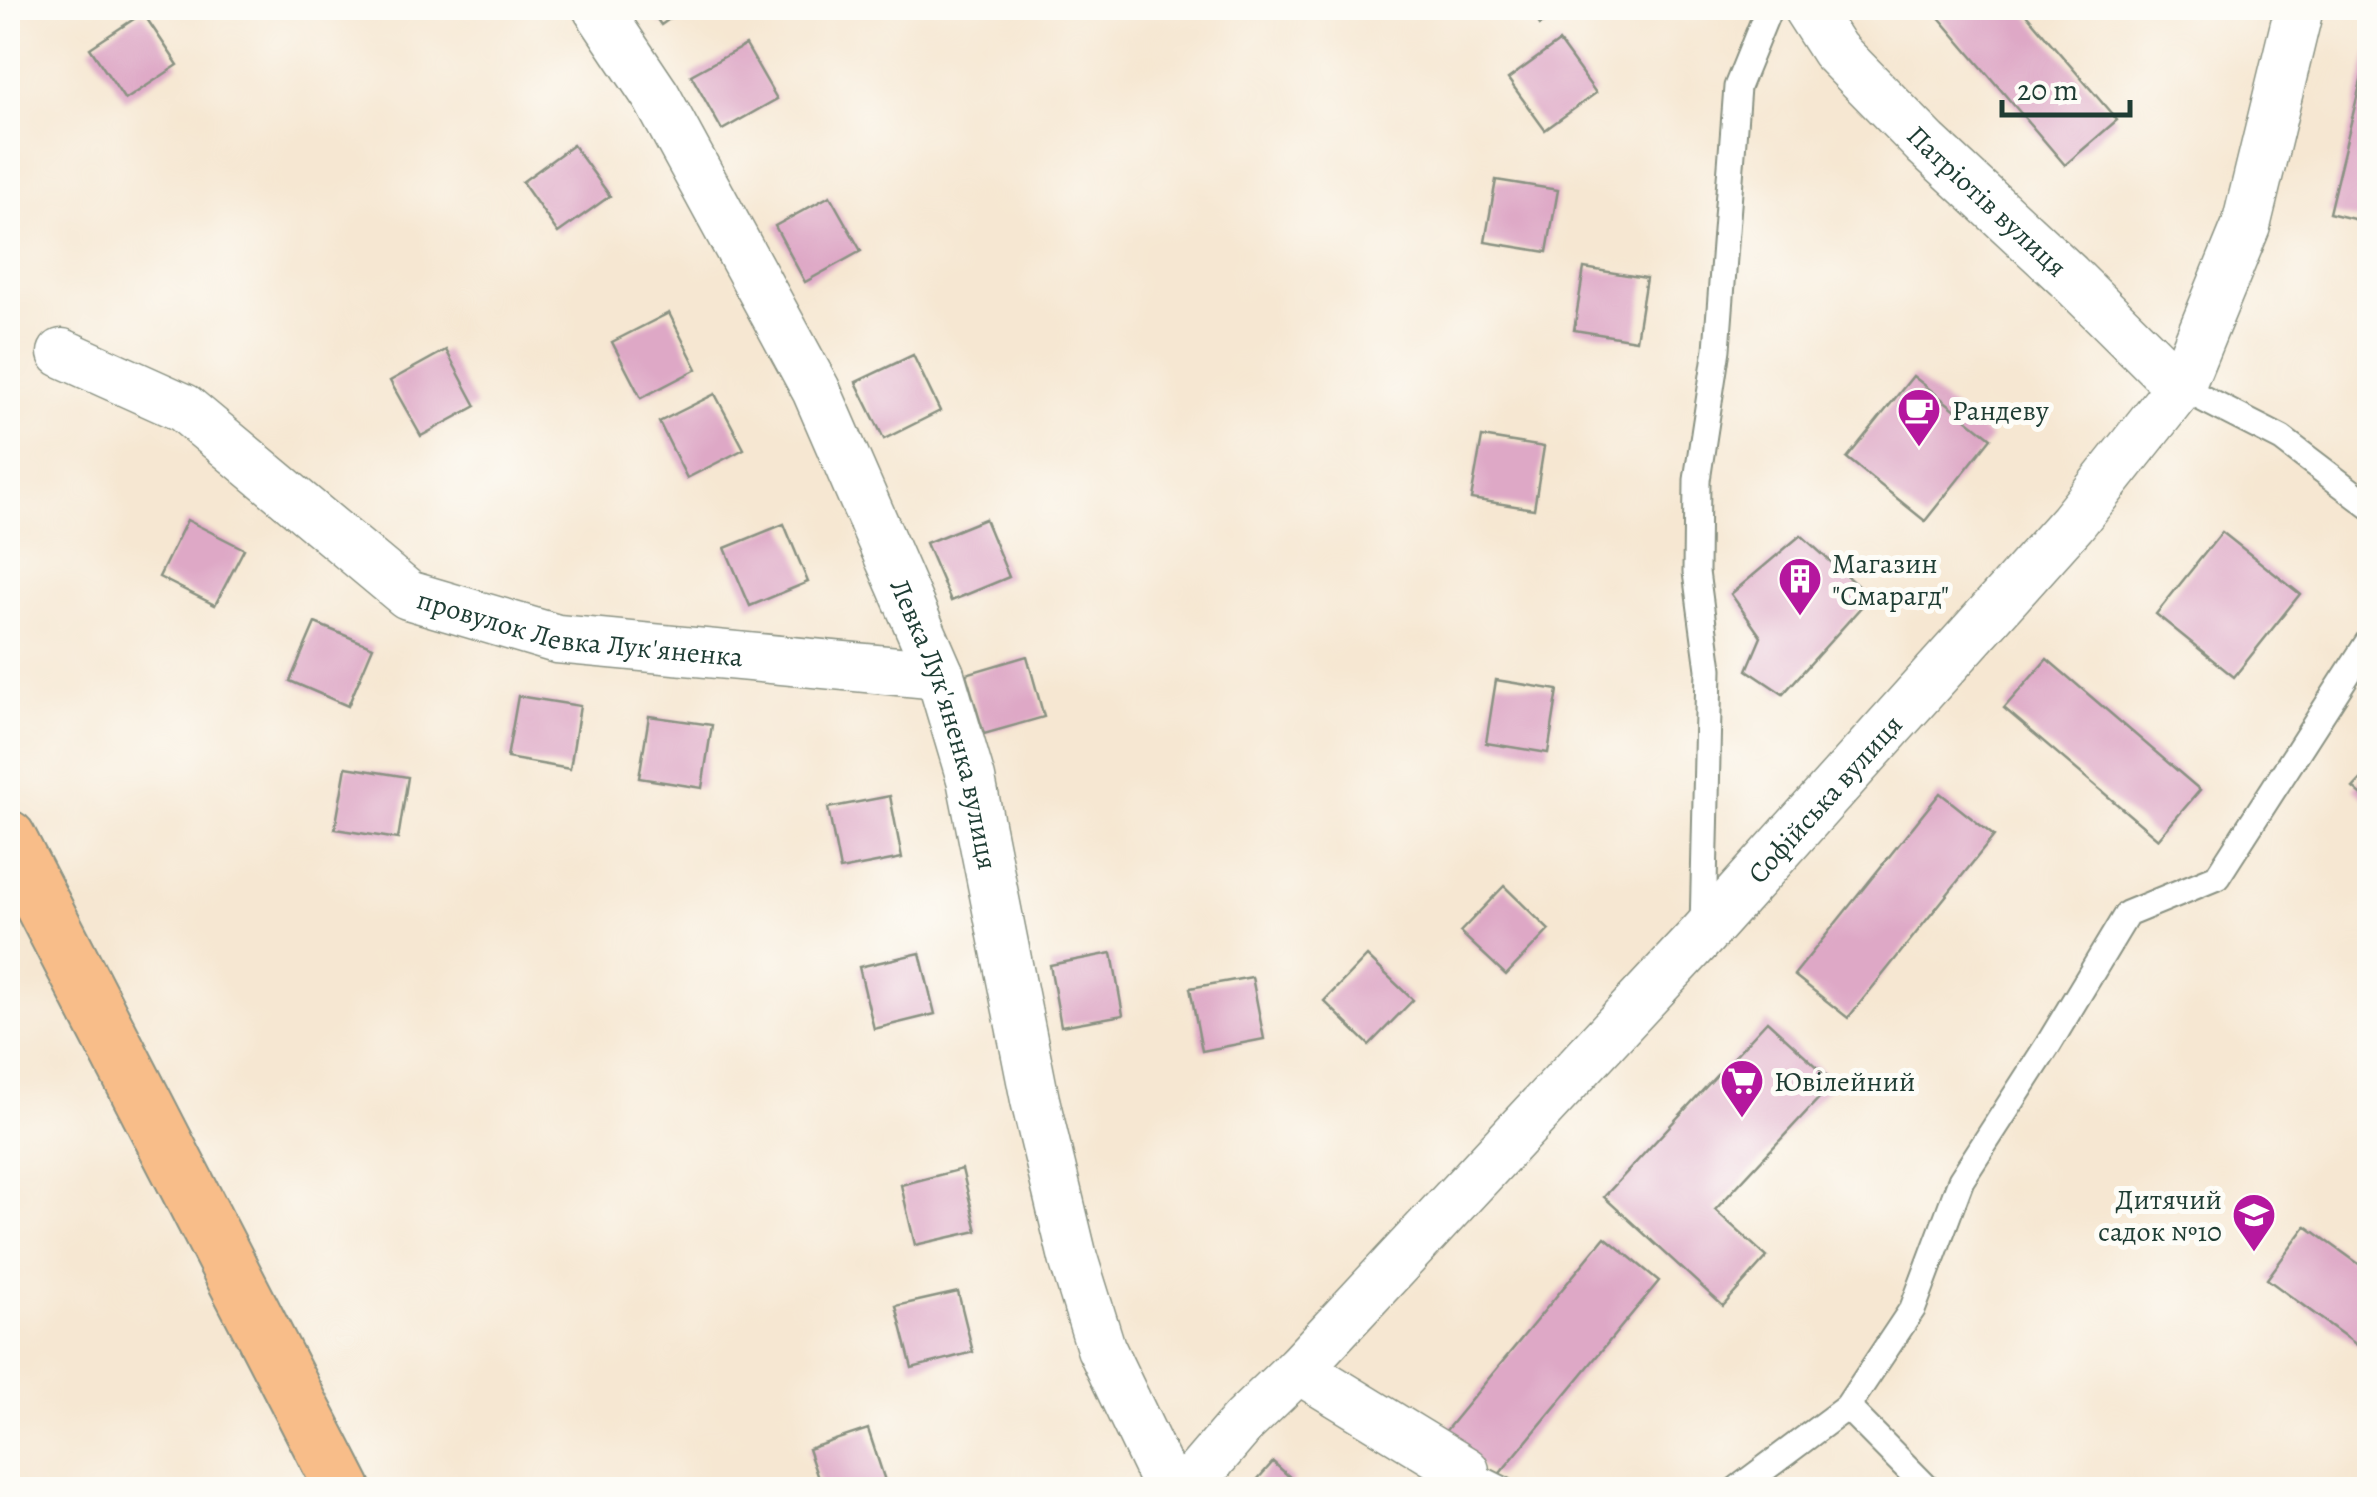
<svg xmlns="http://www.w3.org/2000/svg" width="2377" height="1497" viewBox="0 0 2377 1497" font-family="Alegreya,serif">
	<rect width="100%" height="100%" fill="#fdfcf7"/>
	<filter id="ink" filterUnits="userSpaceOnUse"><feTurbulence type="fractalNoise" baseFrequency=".01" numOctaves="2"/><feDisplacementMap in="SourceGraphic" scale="20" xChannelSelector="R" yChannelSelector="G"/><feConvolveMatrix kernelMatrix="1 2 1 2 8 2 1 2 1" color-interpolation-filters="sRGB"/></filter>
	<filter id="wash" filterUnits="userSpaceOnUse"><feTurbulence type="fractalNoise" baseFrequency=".0048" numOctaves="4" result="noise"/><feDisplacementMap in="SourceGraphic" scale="40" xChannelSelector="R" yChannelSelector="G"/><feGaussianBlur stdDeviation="2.25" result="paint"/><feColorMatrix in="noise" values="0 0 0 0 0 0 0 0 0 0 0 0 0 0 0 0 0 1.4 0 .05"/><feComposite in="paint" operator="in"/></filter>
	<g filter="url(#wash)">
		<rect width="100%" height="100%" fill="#f6e7d2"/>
		<g id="blocks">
			<g fill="#dea8c6">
				<polygon points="649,8 685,8 661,25"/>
				<polygon points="1529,8 1567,8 1540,25"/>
				<polygon points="1931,8 2021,8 2117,120 2065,165"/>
				<polygon points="143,13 178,65 125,100 90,48"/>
				<polygon points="1559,42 1596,93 1545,130 1508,79"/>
				<polygon points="746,45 777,99 722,130 691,75"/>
				<polygon points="2368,52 2370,53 2370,223 2329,213"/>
				<polygon points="573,145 610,196 558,233 522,182"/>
				<polygon points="1496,180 1558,190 1547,252 1485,242"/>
				<polygon points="830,196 861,251 805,282 775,226"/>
				<polygon points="1584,268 1646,278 1636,340 1574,330"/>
				<polygon points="669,313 697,369 641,398 612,342"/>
				<polygon points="446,350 476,406 421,436 390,381"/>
				<polygon points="913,355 940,411 884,439 856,382"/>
				<polygon points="1913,376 1991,438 1925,521 1847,458"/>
				<polygon points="715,394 744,449 687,478 659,422"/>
				<polygon points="1482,437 1544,447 1534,509 1471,499"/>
				<polygon points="985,519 1009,577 951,601 926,543"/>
				<polygon points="187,520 244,549 215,605 159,577"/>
				<polygon points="784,524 808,582 750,606 725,548"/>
				<polygon points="2222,532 2300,594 2234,677 2156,614"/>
				<polygon points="1801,535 1870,597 1783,694 1747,670 1761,637 1731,594"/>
				<polygon points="315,623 373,647 348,706 290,681"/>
				<polygon points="1027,656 1044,717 984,734 966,674"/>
				<polygon points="2047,659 2200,790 2158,839 2004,708"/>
				<polygon points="1496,680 1558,690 1548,753 1486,743"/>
				<polygon points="518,696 580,706 570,769 507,758"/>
				<polygon points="649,716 712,725 702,788 639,778"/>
				<polygon points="346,767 408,777 398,839 335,829"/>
				<polygon points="2370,770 2370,803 2353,788"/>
				<polygon points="1940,793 1994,836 1848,1018 1794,975"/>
				<polygon points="890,796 902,858 840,870 828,808"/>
				<polygon points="1504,886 1549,930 1506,975 1460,932"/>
				<polygon points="920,953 935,1014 874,1029 859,967"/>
				<polygon points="1112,953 1123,1015 1061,1026 1050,965"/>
				<polygon points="1367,956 1413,1000 1369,1045 1324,1001"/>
				<polygon points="1252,977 1264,1039 1202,1051 1190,988"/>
				<polygon points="1767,1021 1834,1082 1715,1210 1767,1257 1723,1306 1604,1197"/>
				<polygon points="962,1169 977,1231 915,1245 901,1185"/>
				<polygon points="2306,1226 2370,1272 2370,1328 2357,1345 2267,1279"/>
				<polygon points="1605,1237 1659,1281 1496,1478 1443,1434"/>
				<polygon points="958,1292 973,1352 912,1368 896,1306"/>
				<polygon points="868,1429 888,1490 822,1490 808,1449"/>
				<polygon points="1273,1462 1294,1481 1287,1490 1248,1490"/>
			</g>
		</g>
	</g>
	<g filter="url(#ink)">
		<use href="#blocks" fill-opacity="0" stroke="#8a9283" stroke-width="2.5"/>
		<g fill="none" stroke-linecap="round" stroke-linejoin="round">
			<defs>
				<g id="service">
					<polyline points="2180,387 2282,439 2370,506"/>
					<polyline points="1703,929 1709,669 1696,572 1697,480 1717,349 1737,87 1769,8"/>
					<polyline points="1847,1407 1929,1490"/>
					<polyline points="1465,1471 1503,1490"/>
					<polyline points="1736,1490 1847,1407 1913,1308 1961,1180 2048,1045 2127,914 2217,877 2370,639"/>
				</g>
				<g id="minor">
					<path id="s1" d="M597 8 656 96 816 390 940 675 971 779 1035 1100 1073 1258 1101 1348 1169 1490"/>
					<path id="s2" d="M1807 8 1834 50 1926 144 2068 276 2180 387"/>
					<path id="s3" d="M62 353 184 408 408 595 557 639 940 675"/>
					<polyline points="1298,1369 1465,1471"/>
					<path id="s4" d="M1185 1490 1244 1421 1298 1369 1703 934 2072 523 2180 387 2246 226 2299 8"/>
				</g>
				<polyline id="trunk" points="8,838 344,1490"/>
			</defs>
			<use href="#service" stroke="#8a9283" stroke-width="29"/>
			<use href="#minor" stroke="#8a9283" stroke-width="51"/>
			<use href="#trunk" stroke="#8a9283" stroke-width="59"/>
			<use href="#service" stroke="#fff" stroke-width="25"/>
			<use href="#minor" stroke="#fff" stroke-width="48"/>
			<use href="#trunk" stroke="#f8bd89" stroke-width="55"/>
		</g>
	</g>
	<defs>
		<symbol id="cafe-pin" viewBox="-11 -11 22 30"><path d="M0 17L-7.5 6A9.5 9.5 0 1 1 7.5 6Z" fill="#b5179e" stroke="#fdfcf7"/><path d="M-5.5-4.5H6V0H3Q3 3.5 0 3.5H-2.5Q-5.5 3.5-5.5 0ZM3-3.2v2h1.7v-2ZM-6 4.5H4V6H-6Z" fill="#fff"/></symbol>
		<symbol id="building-pin" viewBox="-11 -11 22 30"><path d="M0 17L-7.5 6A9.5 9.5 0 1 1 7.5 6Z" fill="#b5179e" stroke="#fdfcf7"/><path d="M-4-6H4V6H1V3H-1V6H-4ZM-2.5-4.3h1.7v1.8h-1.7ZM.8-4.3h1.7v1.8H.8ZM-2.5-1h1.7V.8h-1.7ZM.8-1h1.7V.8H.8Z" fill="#fff"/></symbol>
		<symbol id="supermarket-pin" viewBox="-11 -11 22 30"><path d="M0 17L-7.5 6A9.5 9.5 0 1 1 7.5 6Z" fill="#b5179e" stroke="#fdfcf7"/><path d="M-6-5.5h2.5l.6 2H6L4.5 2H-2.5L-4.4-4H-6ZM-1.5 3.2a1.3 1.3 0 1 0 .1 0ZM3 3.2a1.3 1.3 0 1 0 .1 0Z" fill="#fff"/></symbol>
		<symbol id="school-pin" viewBox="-11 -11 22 30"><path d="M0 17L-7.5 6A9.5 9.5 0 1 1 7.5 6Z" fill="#b5179e" stroke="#fdfcf7"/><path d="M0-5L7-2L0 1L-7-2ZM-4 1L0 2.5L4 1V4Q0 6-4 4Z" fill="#fff"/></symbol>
	</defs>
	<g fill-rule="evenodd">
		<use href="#cafe-pin" x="1894" y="385" width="50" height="68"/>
		<use href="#building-pin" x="1775" y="554" width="50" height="68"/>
		<use href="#supermarket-pin" x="1717" y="1056" width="50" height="68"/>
		<use href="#school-pin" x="2229" y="1190" width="50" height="68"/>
	</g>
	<g text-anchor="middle" stroke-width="10" stroke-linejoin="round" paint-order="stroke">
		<g font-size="28" fill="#1f3d34" stroke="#fdfcf7">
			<text dy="10" stroke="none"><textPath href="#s2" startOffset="265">Патріотів вулиця</textPath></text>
			<text dy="10" stroke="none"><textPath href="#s3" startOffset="602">провулок Левка Лук'яненка</textPath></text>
			<text dy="10" stroke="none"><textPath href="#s1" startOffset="800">Левка Лук'яненка вулиця</textPath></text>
			<text dy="10" stroke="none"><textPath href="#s4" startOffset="942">Софійська вулиця</textPath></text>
		</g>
		<g font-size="28" fill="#1f3d34" stroke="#fdfcf7" text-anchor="start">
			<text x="1952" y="420">Рандеву</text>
			<text x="1832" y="573">Магазин<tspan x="1832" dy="32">"Смарагд"</tspan></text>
			<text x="1774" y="1091">Ювілейний</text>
			<text x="2222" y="1209" text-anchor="end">Дитячий<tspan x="2222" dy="32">садок №10</tspan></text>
		</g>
	</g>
	<rect width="2377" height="1497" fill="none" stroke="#fdfcf7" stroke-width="40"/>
	<path d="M2002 100v15h128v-15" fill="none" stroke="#1f3d34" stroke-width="5"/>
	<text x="2017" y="100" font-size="30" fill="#1f3d34" stroke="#fdfcf7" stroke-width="8" paint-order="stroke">20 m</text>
</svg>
